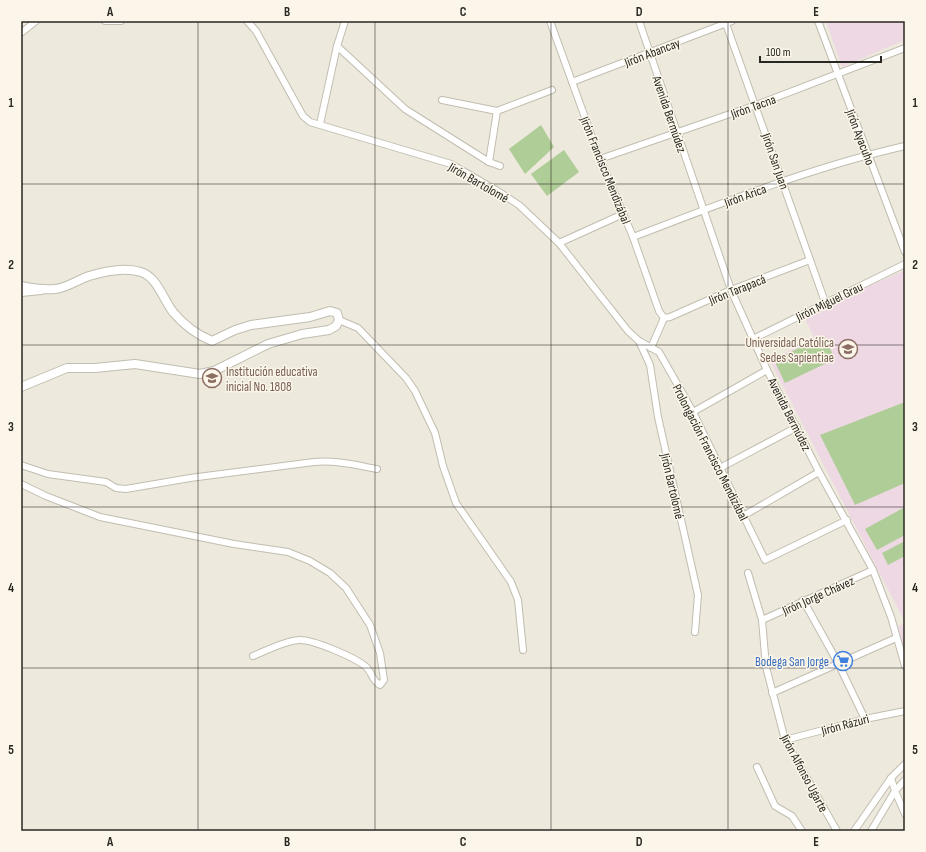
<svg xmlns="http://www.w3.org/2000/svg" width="926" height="852" viewBox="0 0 926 852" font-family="'Sofia Sans Condensed',sans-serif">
	<rect width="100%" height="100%" fill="#ede9dc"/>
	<g fill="#eed8e4">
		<polygon points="826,21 905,21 905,40 842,67"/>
		<polygon points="905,270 905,650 894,629 905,622 770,361 814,338 804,316"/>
	</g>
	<g fill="#afcd96">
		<polygon points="541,125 554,147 525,174 509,149"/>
		<polygon points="564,150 579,172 547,196 531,174"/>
		<polygon points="824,336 835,359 785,383 774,360"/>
		<polygon points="905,402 905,483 855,505 820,435"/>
		<polygon points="905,507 905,535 877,550 865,529"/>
		<polygon points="905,541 905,556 888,565 882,553"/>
	</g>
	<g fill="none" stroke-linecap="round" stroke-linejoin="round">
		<defs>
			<g id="minor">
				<polyline points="105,21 121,21"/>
				<polyline points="247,21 256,31 303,116 310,122 451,164 496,190 519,205 559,243 628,331 639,341 659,352 693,412 765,560 847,520"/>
				<polyline points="550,21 600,159 633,237 659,311 664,318"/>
				<polyline points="639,21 731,290 767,370 819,472 873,570 891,617 905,666"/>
				<polyline points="725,21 825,302"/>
				<polyline points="818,21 905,252"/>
				<polyline points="21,33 36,21"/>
				<polyline points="337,46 405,109 489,162 500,166"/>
				<polyline points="572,82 732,21"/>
				<polyline points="442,100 497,111"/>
				<polyline points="497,111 552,90"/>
				<polyline points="320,124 337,46 345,21"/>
				<polyline points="600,159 756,105 905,48"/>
				<polyline points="489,162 497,111"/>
				<path d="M633 237C722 203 812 167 905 146"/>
				<polyline points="559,243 623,214"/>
				<polyline points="21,293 41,291"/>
				<polyline points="664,318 670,317 731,290 810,260"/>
				<polyline points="339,320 358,328 406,378 415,391 435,433 443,466 456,503 511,582 518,600 523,650"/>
				<polyline points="753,339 905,264"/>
				<polyline points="639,341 650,365 658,417 698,595 695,632"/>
				<polyline points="651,348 664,318"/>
				<polyline points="693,412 767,370"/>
				<path d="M21 465 48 474 106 482 116 488 126 489 190 478 314 462C336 460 355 465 377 469"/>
				<polyline points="720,468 797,427"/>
				<path d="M21 484 46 496 100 517 234 544 288 552 310 561 330 573 346 588 370 625 380 653 384 680 380 685C371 680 372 671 365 666 354 657 314 640 300 640 287 640 265 651 253 656"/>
				<polyline points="743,516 819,472"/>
				<polyline points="748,573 762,620 766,667 785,740 837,831"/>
				<polyline points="803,600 838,663 865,719"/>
				<polyline points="762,620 873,570"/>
				<polyline points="772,693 896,638"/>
				<polyline points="785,740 865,719 905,711"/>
				<polyline points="757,767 775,806 792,816 802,831"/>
				<polyline points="905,780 895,791 905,814"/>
				<polyline points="854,831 891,778 905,764"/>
				<polyline points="871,831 895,791 891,778"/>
			</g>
			<path id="tertiary" d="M21 286C31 288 44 290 55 289 67 288 77 280 89 276 105 271 125 267 141 272 157 277 163 299 173 312 183 324 197 335 212 341L235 330 251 325 310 317 330 311 337 313 339 320 336 326 329 330 302 334 268 344 214 371 200 374 135 364 95 368H67L21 387"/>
		</defs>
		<use href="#minor" stroke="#c1bdb0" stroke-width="8"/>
		<use href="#tertiary" stroke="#c1bdb0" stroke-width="10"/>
		<use href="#minor" stroke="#fff" stroke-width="6"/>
		<use href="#tertiary" stroke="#fff" stroke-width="8"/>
	</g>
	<path fill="none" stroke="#282722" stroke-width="1" stroke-opacity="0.55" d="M198 21V831M375 21V831M551 21V831M728 21V831M21 184H905M21 345H905M21 507H905M21 668H905"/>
	<defs>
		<symbol id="university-ring" viewBox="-11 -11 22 22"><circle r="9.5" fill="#fbf6e9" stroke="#8d6e63" stroke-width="1.5"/><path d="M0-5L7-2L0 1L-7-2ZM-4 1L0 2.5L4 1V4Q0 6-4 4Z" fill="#8d6e63"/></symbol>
		<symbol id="school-ring" viewBox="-11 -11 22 22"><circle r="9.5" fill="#fbf6e9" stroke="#8d6e63" stroke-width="1.5"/><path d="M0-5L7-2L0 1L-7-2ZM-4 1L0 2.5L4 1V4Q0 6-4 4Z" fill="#8d6e63"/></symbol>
		<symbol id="supermarket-ring" viewBox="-11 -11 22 22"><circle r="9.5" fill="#fbf6e9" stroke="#3f7fe0" stroke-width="1.5"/><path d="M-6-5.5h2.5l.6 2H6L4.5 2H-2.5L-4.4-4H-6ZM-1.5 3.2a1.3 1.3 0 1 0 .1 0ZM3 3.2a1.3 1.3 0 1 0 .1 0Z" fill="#3f7fe0"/></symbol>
	</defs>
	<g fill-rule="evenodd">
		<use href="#university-ring" x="837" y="338" width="22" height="22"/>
		<use href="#school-ring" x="201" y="367" width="22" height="22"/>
		<use href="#supermarket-ring" x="832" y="650" width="22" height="22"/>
	</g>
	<g text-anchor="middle" stroke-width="3" stroke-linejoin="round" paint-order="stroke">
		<g font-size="13" fill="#282722" stroke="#fbf6e9">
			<text transform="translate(652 52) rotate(-21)" y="5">Jirón Abancay</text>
			<text transform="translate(753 106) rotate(-20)" y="5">Jirón Tacna</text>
			<text transform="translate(670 114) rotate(71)" y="5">Avenida Bermúdez</text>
			<text transform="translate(861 137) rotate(69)" y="5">Jirón Ayacuho</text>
			<text transform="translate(776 161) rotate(71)" y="5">Jirón San Juan</text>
			<text transform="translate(606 170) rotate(68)" y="5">Jirón Francisco Mendizábal</text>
			<text transform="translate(479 182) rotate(30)" y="5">Jirón Bartolomé</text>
			<text transform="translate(745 195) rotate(-20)" y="5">Jirón Arica</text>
			<text transform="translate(737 289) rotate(-22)" y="5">Jirón Tarapacá</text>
			<text transform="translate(829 301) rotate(-26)" y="5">Jirón Miguel Grau</text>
			<text transform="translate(790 414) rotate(63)" y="5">Avenida Bermúdez</text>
			<text transform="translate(711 452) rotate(63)" y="5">Prolongación Francisco Mendizábal</text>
			<text transform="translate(673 486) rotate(77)" y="5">Jirón Bartolomé</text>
			<text transform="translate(818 595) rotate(-24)" y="5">Jirón Jorge Chávez</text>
			<text transform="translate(845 724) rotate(-15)" y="5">Jirón Rázuri</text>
			<text transform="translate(805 773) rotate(62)" y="5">Jirón Alfonso Ugarte</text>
		</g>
		<g font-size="13" fill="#785e54" stroke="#fbf6e9" text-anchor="end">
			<text x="834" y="347">Universidad Católica<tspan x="834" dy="15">Sedes Sapientiae</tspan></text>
			<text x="226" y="376" text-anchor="start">Institución educativa<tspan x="226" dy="15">inicial No. 1808</tspan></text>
		</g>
		<g font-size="13" fill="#366cbe" stroke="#fbf6e9" text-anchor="end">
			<text x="829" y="666">Bodega San Jorge</text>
		</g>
	</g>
	<rect width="926" height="852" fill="none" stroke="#fbf6e9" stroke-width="44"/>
	<path d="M760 56v6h121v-6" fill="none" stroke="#282722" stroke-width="2"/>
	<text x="766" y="56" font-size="12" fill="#282722" stroke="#fbf6e9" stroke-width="3" paint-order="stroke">100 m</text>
	<rect x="22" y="22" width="882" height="808" fill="none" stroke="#282722" stroke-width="1.5"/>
	<g font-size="13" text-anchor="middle" font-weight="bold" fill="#282722">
		<text x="110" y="16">A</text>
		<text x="287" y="16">B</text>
		<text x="463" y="16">C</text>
		<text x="639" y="16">D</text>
		<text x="816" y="16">E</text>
		<text x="11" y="107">1</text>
		<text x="915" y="107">1</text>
		<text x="11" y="269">2</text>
		<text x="915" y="269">2</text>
		<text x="11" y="431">3</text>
		<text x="915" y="431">3</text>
		<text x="11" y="592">4</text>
		<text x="915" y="592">4</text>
		<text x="11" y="754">5</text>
		<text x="915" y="754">5</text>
		<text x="110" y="846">A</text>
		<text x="287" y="846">B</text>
		<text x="463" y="846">C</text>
		<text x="639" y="846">D</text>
		<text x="816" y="846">E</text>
	</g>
</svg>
